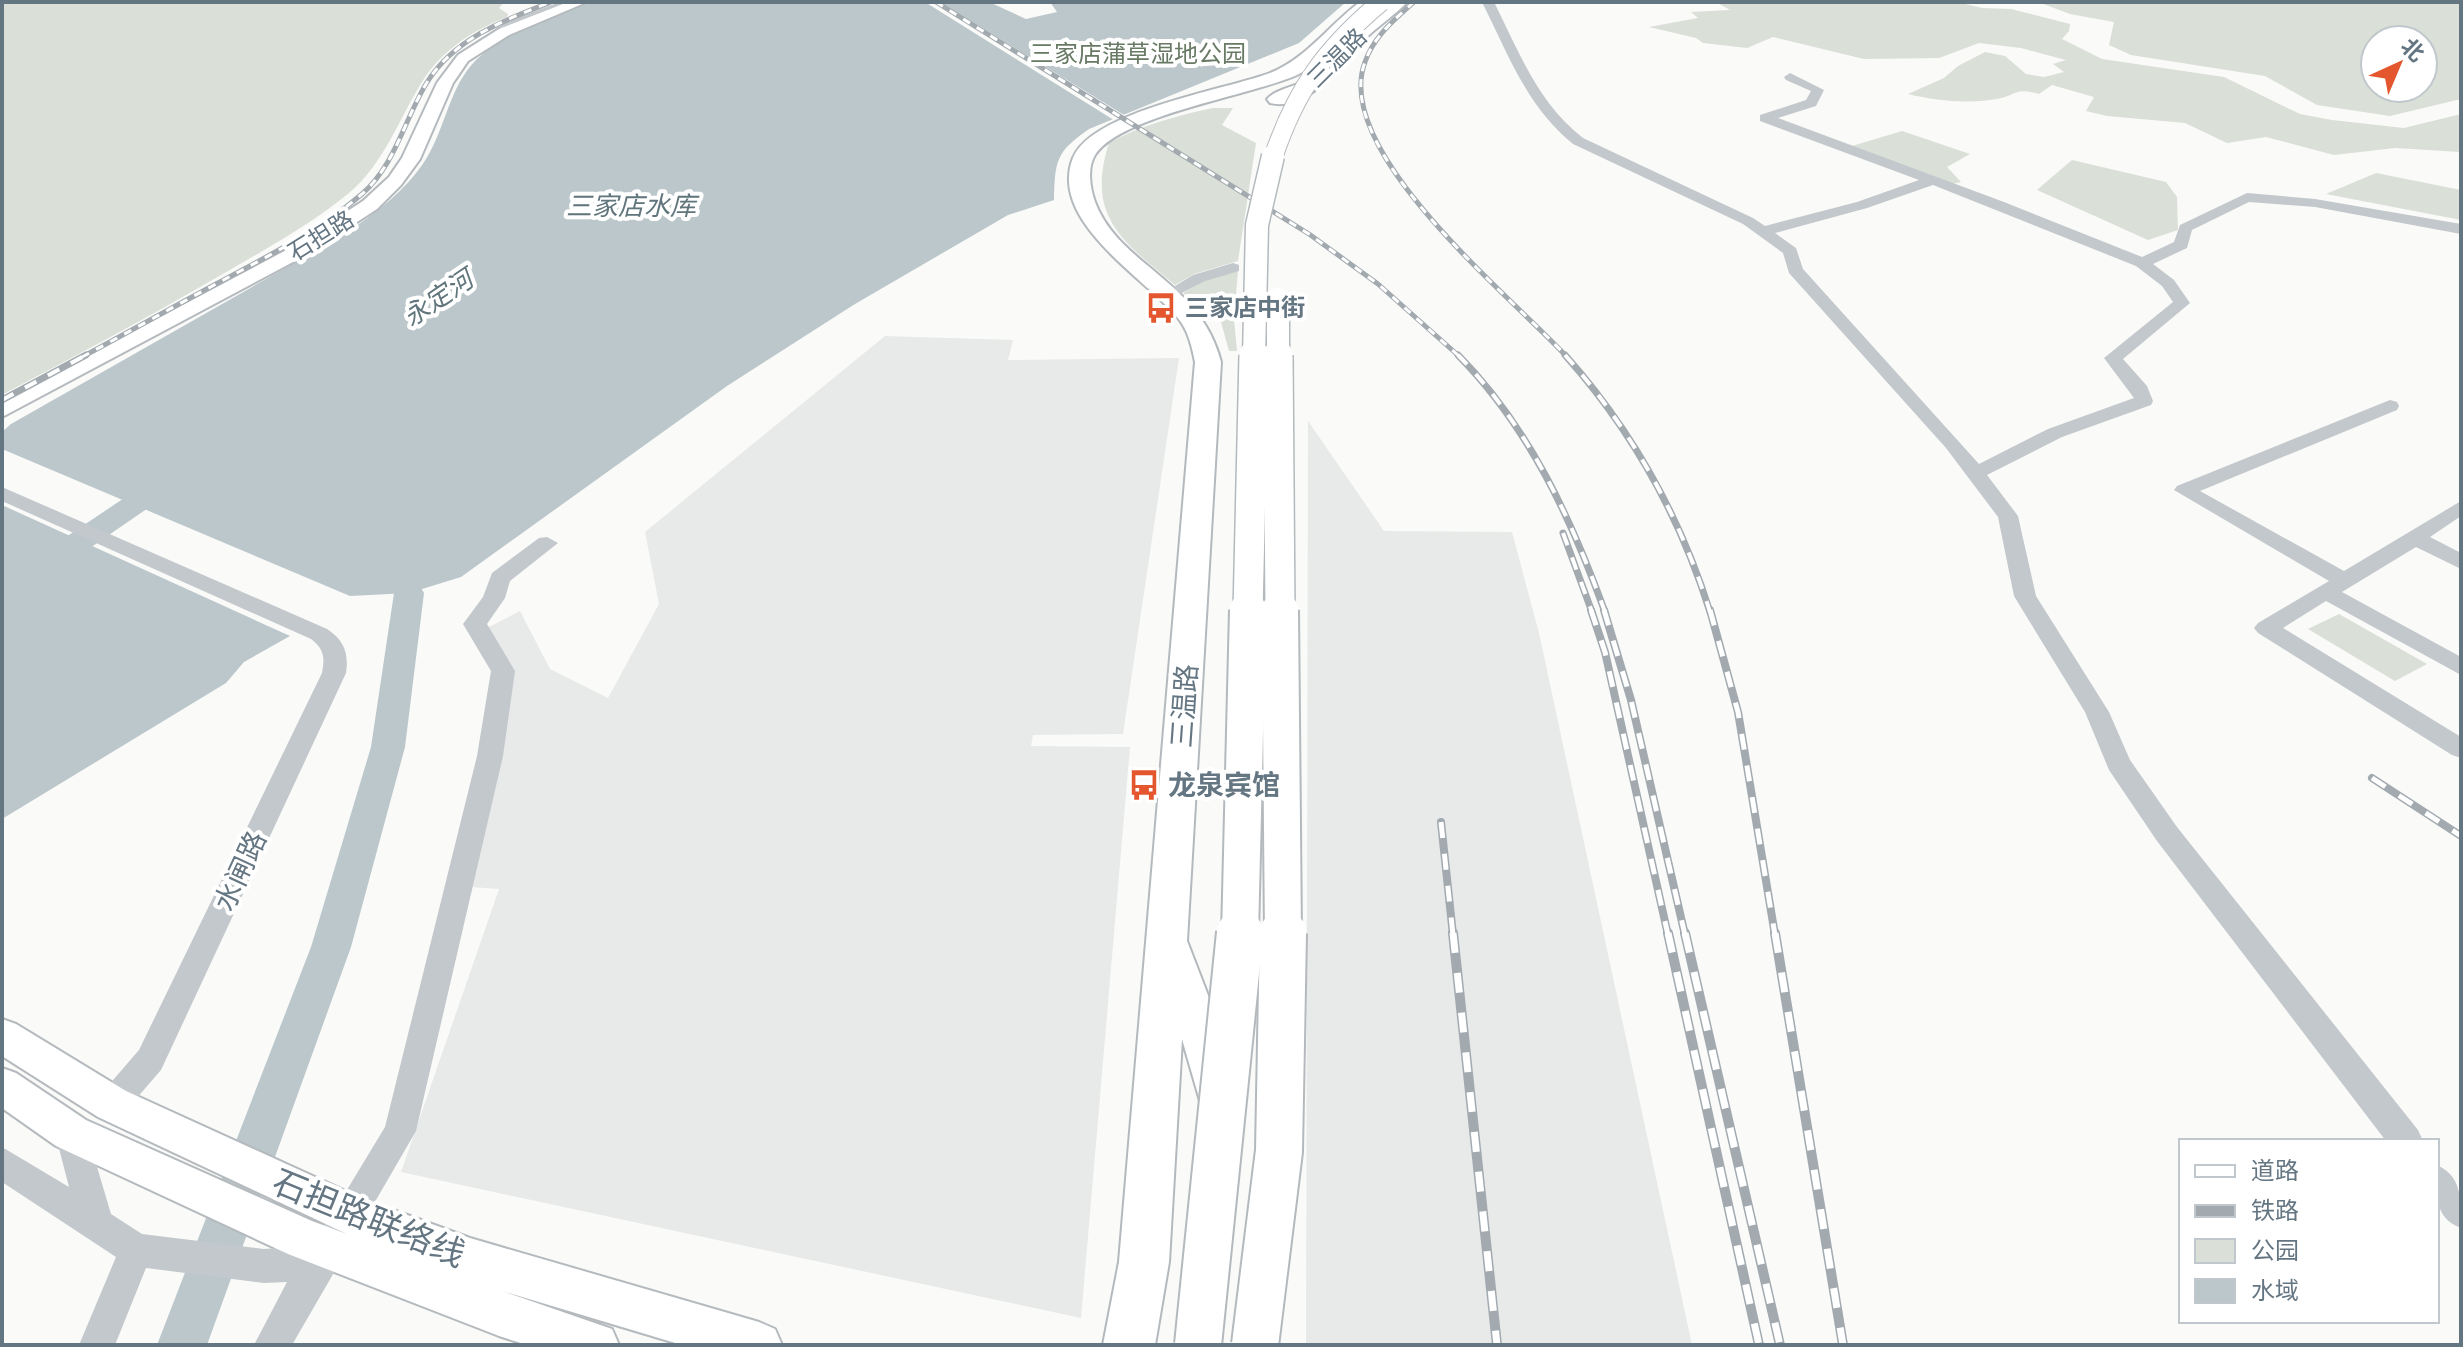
<svg xmlns="http://www.w3.org/2000/svg" width="2463" height="1347" viewBox="0 0 2463 1347" font-family="'DejaVu Sans','Noto Sans SC',sans-serif">
	<rect width="100%" height="100%" fill="#fafaf8"/>
	<g fill="#e8e9e9">
		<polygon points="885,336 1013,340 1008,360 1179,358 1123,734 1033,735 1031,746 1130,747 1081,1318 401,1172 499,889 471,887 510,664 481,631 520,611 550,669 608,698 659,604 645,532"/>
		<polygon points="1308,421 1384,531 1512,532 1539,633 1692,1345 1306,1345"/>
	</g>
	<g fill="#dadfd7" fill-rule="evenodd">
		<path d="M2 2H504L499 8 508 14 507 17C473 30 441 51 422 82 399 119 383 165 349 193 310 225 264 250 221 275 149 317 75 356 2 395Z"/>
		<path d="M1716 2H1957L1982 8 2011 9 2070 24 2069 31 2062 39 2102 59 2224 77 2300 114 2332 120 2404 128 2461 114V152L2395 148 2334 155 2266 137 2227 143 2185 123 2107 116 2086 111 2094 97 2052 85 2039 94C2014 87 2018 95 1997 99 1967 104 1937 101 1908 94L1944 78 1958 66 1985 52 2005 56 2026 74 2044 77 2064 72 2053 64 2066 60 2021 48 1979 43 1939 58 1864 59 1773 37 1747 48 1703 43 1696 38 1649 27 1698 18 1691 12 1730 10Z"/>
		<path d="M2038 2H2461V99L2390 116 2317 105 2265 76 2131 55 2109 45 2114 22 2070 14ZM2375 40H2423V88H2375Z"/>
		<path d="M1213 108H1233L1222 125 1256 143 1238 261 1194 274 1175 285C1124 242 1085 218 1109 143 1139 126 1179 115 1213 108Z"/>
		<polygon points="1902,131 1970,154 1947,167 1961,182 1948,185 1852,146"/>
		<polygon points="2072,160 2166,182 2177,197 2178,230 2148,240 2037,190"/>
		<polygon points="2376,173 2461,190 2461,220 2326,194"/>
		<polygon points="1238,270 1234,320 1237,351 1229,351 1221,322 1183,293 1210,277"/>
		<polygon points="2339,614 2427,664 2395,681 2308,629"/>
	</g>
	<g fill="#bbc7cb">
		<path d="M592 2H989L1026 19 1057 12 1050 2H1346L1299 43 1089 129C1056 152 1055 160 1054 200L1008 215 855 304 727 386 461 577 409 593 350 596 2 449V432L11 424 345 234C375 213 406 191 426 159 446 127 449 87 476 60 506 31 554 17 592 2Z"/>
		<polygon points="2,505 290,636 244,662 226,683 2,819"/>
	</g>
	<polygon fill="#fafaf8" points="925,2 940,2 1129,118 1117,122"/>
	<g fill="none" stroke-linecap="round" stroke-linejoin="round">
		<g fill="#bbc7cb" fill-rule="evenodd">
			<polygon points="170,472 180,474 184,480 180,486 13,601 2,603 2,580 160,474"/>
			<polygon points="409,584 420,586 424,593 405,747 351,947 207,1345 157,1345 311,947 371,747 394,593 398,586"/>
		</g>
		<defs>
			<g id="major">
				<polygon points="568,2 587,2 509,35 468,61 453,83 420,159 401,185 377,209 308,254 2,417 2,401 294,246 363,201 389,177 402,158 437,83 458,55 499,29"/>
				<polygon points="2,1019 16,1024 126,1091 361,1198 470,1238 759,1322 775,1329 782,1345 682,1345 502,1291 612,1329 619,1345 527,1345 499,1336 288,1254 56,1146 2,1108 2,1068 16,1073 86,1120 312,1221 347,1234 98,1117 2,1056"/>
			</g>
			<g id="highway">
				<path d="M1360 2H1378C1366 15 1350 26 1337 38 1323 51 1314 67 1297 75 1250 96 1121 115 1095 155 1087 168 1090 188 1095 202 1119 266 1200 280 1221 362L1187 941 1238 1073 1239 1087 1232 1101 1216 1107 1200 1101 1182 1039 1169 1262 1155 1345H1103L1119 1262 1195 362C1192 347 1188 329 1177 317 1144 277 1048 221 1073 158 1092 111 1225 90 1270 73 1306 59 1329 25 1360 2Z"/>
				<path d="M1389 2H1407C1396 14 1381 24 1369 35 1344 59 1310 113 1270 103L1267 99C1277 88 1298 87 1311 77 1339 53 1360 24 1389 2Z"/>
			</g>
		</defs>
		<use href="#major" stroke="#b5babe" stroke-width="4"/>
		<use href="#highway" stroke="#b4b9bd" stroke-width="4"/>
		<g fill="#c3c8cc" fill-rule="evenodd">
			<polygon points="560,2 577,2 511,27 508,34 498,32 502,23"/>
			<path d="M1482 2H1494C1519 52 1538 103 1583 138L1753 218 1765 226 1857 202 1919 180 1760 121V115L1806 100 1811 91 1786 80 1784 77 1790 73 1824 90 1816 106 1778 118 2004 202 2142 257 2174 242 2180 225 2247 193 2315 199 2461 224V234L2315 207 2249 202 2192 230 2187 248 2153 264 2174 280 2190 303 2123 359 2147 386 2153 401 2151 405 2062 437 1987 475 2018 516 2036 596 2109 712 2130 760 2177 827 2418 1130 2423 1141H2386L2157 841 2109 770 2085 712 2014 596 1998 517 1946 448 1789 273 1783 253 1743 224 1573 144C1527 107 1508 54 1482 2ZM1933 185 2136 266 2162 286 2173 302 2104 358 2134 398 2048 429 1979 464 1803 269 1796 248 1775 233 1867 208Z"/>
			<polygon points="1233,263 1239,265 1239,271 1205,281 1170,299 1162,294 1193,275"/>
			<polygon points="2390,400 2397,402 2399,406 2397,410 2200,491 2344,571 2461,501 2461,516 2430,537 2461,553 2461,569 2416,547 2342,592 2461,657 2461,675 2326,601 2283,628 2461,737 2461,758 2452,755 2258,633 2254,628 2258,623 2329,581 2174,490 2177,486"/>
			<path d="M2 487 327 629C344 640 349 653 346 673L161 1070 123 1114 112 1119 101 1114 96 1104 101 1094 139 1050 322 673C325 657 324 649 311 639L2 501Z"/>
			<polygon points="547,537 558,543 510,581 505,598 487,624 515,671 503,756 416,1131 292,1345 254,1345 287,1282 264,1283 146,1268 115,1345 79,1345 116,1257 2,1182 2,1147 69,1187 55,1133 59,1122 71,1118 83,1122 87,1133 111,1214 142,1234 264,1249 290,1247 316,1237 339,1203 385,1127 477,756 491,671 463,624 483,597 492,573 539,538"/>
			<path d="M2437 1165C2463 1177 2461 1201 2461 1228 2432 1217 2437 1192 2437 1165Z"/>
		</g>
		<use href="#major" fill="#fff" fill-rule="evenodd"/>
		<use href="#highway" fill="#fff" fill-rule="evenodd"/>
		<defs>
			<g id="rail-far3">
				<polyline points="936,2 1309,234 1378,284 1460,357"/>
				<path d="M1414 2C1394 20 1374 36 1365 62 1331 152 1512 297 1567 357"/>
				<path d="M82 357C127 333 171 308 216 284 266 257 319 231 362 194 395 165 404 121 426 84 453 39 504 20 551 2"/>
			</g>
			<g id="rail-far2">
				<path d="M1458 355C1529 427 1571 518 1605 612"/>
				<path d="M1565 355C1632 430 1680 516 1710 612"/>
				<polyline points="2,400 86,355"/>
				<polyline points="1563,533 1592,612"/>
			</g>
			<g id="rail-far1">
				<polyline points="1591,610 1605,652 1668,935"/>
				<polyline points="1604,610 1631,700 1685,935"/>
				<polyline points="1710,610 1738,712 1775,935"/>
				<polyline points="2372,778 2461,836"/>
				<polyline points="1441,822 1453,935"/>
			</g>
			<g id="rail">
				<polyline points="1453,933 1497,1345"/>
				<polyline points="1668,933 1759,1345"/>
				<polyline points="1685,933 1780,1345"/>
				<polyline points="1775,933 1843,1345"/>
			</g>
		</defs>
		<use href="#rail-far3" stroke="#a2aab0" stroke-width="5"/>
		<use href="#rail-far2" stroke="#a2aab0" stroke-width="7"/>
		<use href="#rail-far1" stroke="#a2aab0" stroke-width="8"/>
		<use href="#rail" stroke="#a2aab0" stroke-width="10"/>
		<use href="#rail-far3" stroke="#fff" stroke-width="3" stroke-dasharray="8" stroke-linecap="butt"/>
		<use href="#rail-far2" stroke="#fff" stroke-width="4" stroke-dasharray="13" stroke-linecap="butt"/>
		<use href="#rail-far1" stroke="#fff" stroke-width="5" stroke-dasharray="16" stroke-linecap="butt"/>
		<use href="#rail" stroke="#fff" stroke-width="7" stroke-dasharray="20" stroke-linecap="butt"/>
		<defs>
			<path id="highway-bridge-far4" d="M1273 158C1296 89 1326 48 1381 2"/>
			<g id="highway-bridge-far3">
				<polyline points="1278,299 1278,357"/>
				<polyline points="1254,357 1257,225 1273,156"/>
			</g>
			<g id="highway-bridge-far2">
				<polyline points="1278,355 1280,612"/>
				<polyline points="1248,612 1254,355"/>
			</g>
			<g id="highway-bridge-far1">
				<polyline points="1280,610 1283,935"/>
				<polyline points="1240,935 1248,610"/>
			</g>
			<g id="highway-bridge">
				<polyline points="1198,1345 1240,933"/>
				<polyline points="1255,1345 1279,1151 1283,933"/>
			</g>
		</defs>
		<use href="#highway-bridge-far4" stroke="#b4b9bd" stroke-width="20" stroke-linecap="butt"/>
		<use href="#highway-bridge-far3" stroke="#b4b9bd" stroke-width="25" stroke-linecap="butt"/>
		<use href="#highway-bridge-far2" stroke="#b4b9bd" stroke-width="32" stroke-linecap="butt"/>
		<use href="#highway-bridge-far1" stroke="#b4b9bd" stroke-width="40" stroke-linecap="butt"/>
		<use href="#highway-bridge" stroke="#b4b9bd" stroke-width="50" stroke-linecap="butt"/>
		<use href="#highway-bridge-far4" stroke="#fff" stroke-width="18"/>
		<use href="#highway-bridge-far3" stroke="#fff" stroke-width="22"/>
		<use href="#highway-bridge-far2" stroke="#fff" stroke-width="29"/>
		<use href="#highway-bridge-far1" stroke="#fff" stroke-width="36"/>
		<use href="#highway-bridge" stroke="#fff" stroke-width="46"/>
	</g>
	<defs>
		<symbol id="bus-bare" viewBox="-9 -9 18 18"><path d="M-5-6H5V4H4V6H2V4H-2V6H-4V4H-5ZM-3.5-4V0h7V-4ZM-3.5 1.2v1.5H-2V1.2ZM2 1.2v1.5H3.5V1.2Z" fill="#e4572e" stroke="#fff" stroke-width="2.5" paint-order="stroke"/></symbol>
	</defs>
	<g fill-rule="evenodd">
		<use href="#bus-bare" x="1139" y="286" width="44" height="44"/>
		<use href="#bus-bare" x="1122" y="763" width="44" height="44"/>
	</g>
	<g text-anchor="middle" stroke-width="8" stroke-linejoin="round" paint-order="stroke">
		<g font-size="24" fill="#687a64" stroke="#fff">
			<text x="1138" y="62">三家店蒲草湿地公园</text>
		</g>
		<g font-size="24" fill="#657683" stroke="#fff">
			<text transform="translate(1337 58) rotate(-45)" y="8">三温路</text>
			<text transform="translate(321 236) rotate(-32)" y="8">石担路</text>
		</g>
		<g font-size="24" font-weight="bold" fill="#657683" stroke="#fff" text-anchor="start">
			<text x="1185" y="316">三家店中街</text>
		</g>
		<g font-size="26" font-style="italic" fill="#60757c" stroke="#fff">
			<text x="631" y="215">三家店水库</text>
			<text transform="translate(438 298) rotate(-34)" y="9">永定河</text>
		</g>
		<g font-size="28" fill="#657683" stroke="#fff">
			<text transform="translate(1184 706) rotate(-86)" y="10">三温路</text>
			<text transform="translate(240 871) rotate(-65)" y="10">水闸路</text>
		</g>
		<g font-size="28" font-weight="bold" fill="#657683" stroke="#fff" text-anchor="start">
			<text x="1168" y="795">龙泉宾馆</text>
		</g>
		<g font-size="34" fill="#657683" stroke="#fff">
			<text transform="translate(369 1218) rotate(22)" y="12">石担路联络线</text>
		</g>
	</g>
	<rect width="2463" height="1347" fill="none" stroke="#657683" stroke-width="8"/>
	<rect x="2179" y="1139" width="260" height="184" fill="#ffffff" stroke="#c1c8cd" stroke-width="2"/>
	<rect x="2195" y="1165" width="40" height="12" fill="#ffffff" stroke="#c1c8cd" stroke-width="2"/>
	<text x="2251" y="1179" font-size="24" fill="#657683">道路</text>
	<rect x="2195" y="1205" width="40" height="12" fill="#a2aab0" stroke="#c1c8cd" stroke-width="2"/>
	<text x="2251" y="1219" font-size="24" fill="#657683">铁路</text>
	<rect x="2195" y="1239" width="40" height="24" fill="#dadfd7" stroke="#c1c8cd" stroke-width="2"/>
	<text x="2251" y="1259" font-size="24" fill="#657683">公园</text>
	<rect x="2195" y="1279" width="40" height="24" fill="#bbc7cb" stroke="#c1c8cd" stroke-width="2"/>
	<text x="2251" y="1299" font-size="24" fill="#657683">水域</text>
	<g transform="translate(2399 64) rotate(44)"><circle r="38" fill="#ffffff" stroke="#c1c8cd" stroke-width="2"/>
	<path d="M0-6L14 30L0 20L-14 30Z" fill="#e4572e"/>
	<text y="-12" font-size="22" font-weight="bold" text-anchor="middle" fill="#657683">北</text>
	</g>
</svg>
